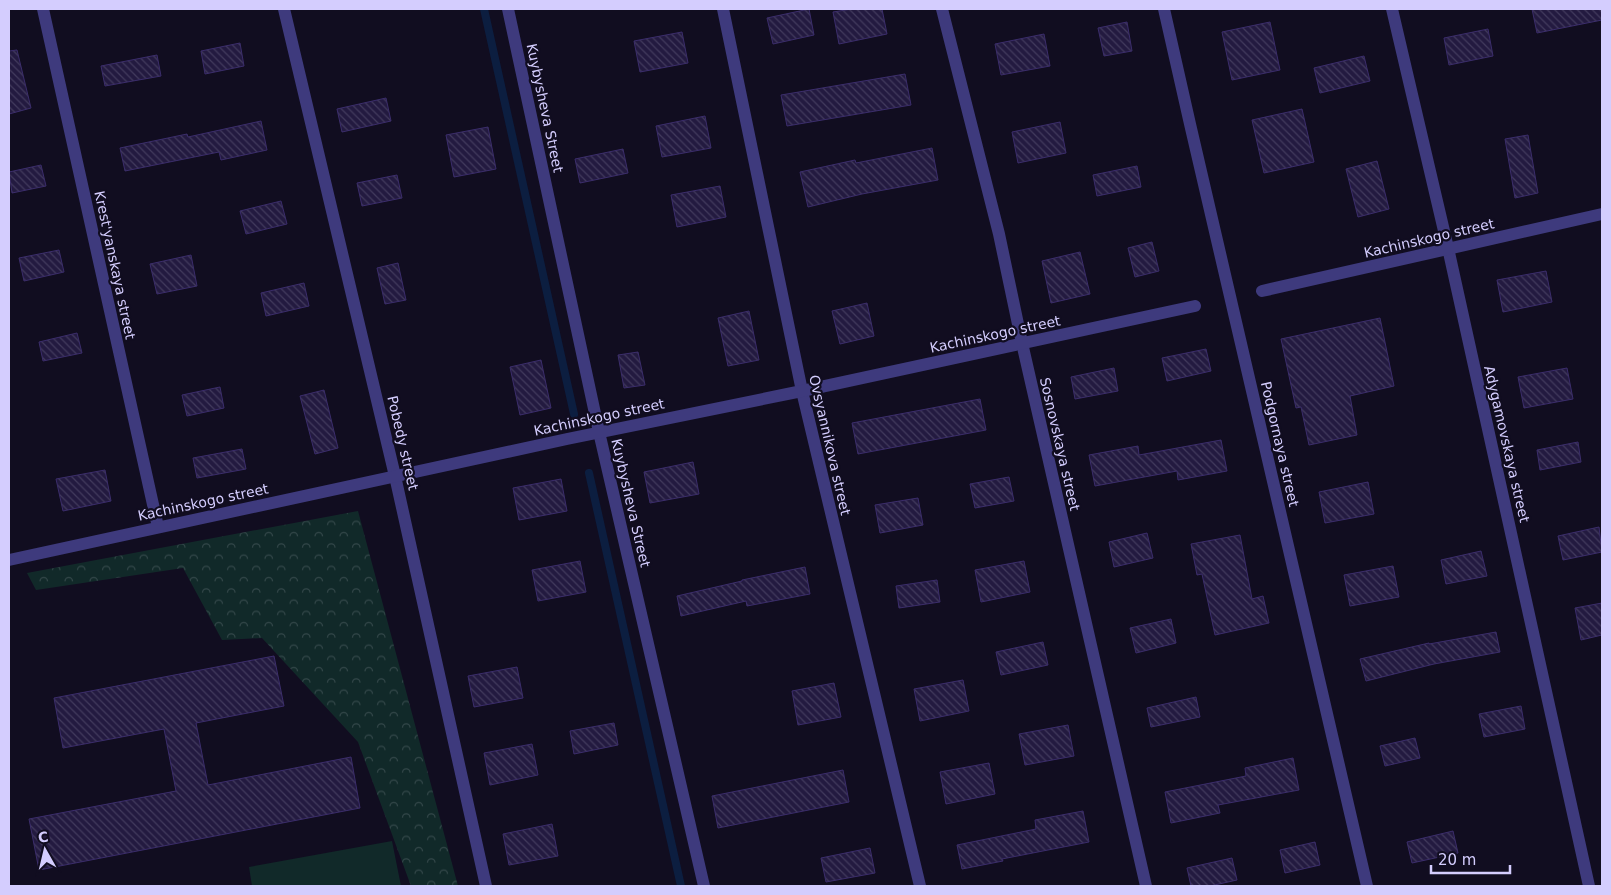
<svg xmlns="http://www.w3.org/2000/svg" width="1611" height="895" viewBox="0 0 1611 895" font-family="'DejaVu Sans',sans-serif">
	<defs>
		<pattern id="forest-crowns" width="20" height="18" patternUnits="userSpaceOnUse" patternTransform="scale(1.25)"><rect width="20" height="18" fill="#112929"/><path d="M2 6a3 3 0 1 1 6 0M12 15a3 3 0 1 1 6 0" fill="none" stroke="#334749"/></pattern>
		<pattern id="building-back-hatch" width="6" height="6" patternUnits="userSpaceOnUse" patternTransform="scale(1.25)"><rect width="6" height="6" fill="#231a40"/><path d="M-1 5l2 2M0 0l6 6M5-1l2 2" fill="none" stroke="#423a5d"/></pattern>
	</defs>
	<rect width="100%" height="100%" fill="#110d20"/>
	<polygon fill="url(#forest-crowns)" points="358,511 458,886 411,886 358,742 262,638 222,640 183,568 36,590 27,573"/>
	<polygon fill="#112929" points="392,841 401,886 252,886 249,867"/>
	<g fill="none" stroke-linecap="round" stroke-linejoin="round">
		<g stroke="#0c1e40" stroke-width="8">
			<polyline points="484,9 574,414"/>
			<polyline points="589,473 681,886"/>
		</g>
	</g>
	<g fill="url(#building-back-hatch)" stroke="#3b2d6b">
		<polygon points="809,9 814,35 773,44 767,18"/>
		<polygon points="852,9 882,9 887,34 839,44 833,12"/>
		<polygon points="1532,9 1602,9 1602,20 1537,33"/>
		<polygon points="1127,22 1132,51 1104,56 1098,28"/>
		<polygon points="1270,22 1280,70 1232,80 1222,32"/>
		<polygon points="1488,29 1493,56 1449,65 1444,38"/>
		<polygon points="682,32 688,63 640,72 634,41"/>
		<polygon points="1044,34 1050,66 1001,75 995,44"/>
		<polygon points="240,43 244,66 205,74 201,51"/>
		<polygon points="17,50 31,108 9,114 9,51"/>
		<polygon points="157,55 161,76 105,86 101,66"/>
		<polygon points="1364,56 1370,81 1320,93 1314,68"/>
		<polygon points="905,74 911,105 787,126 781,95"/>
		<polygon points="386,98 391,121 342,132 337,109"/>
		<polygon points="1302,109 1314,162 1264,173 1252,120"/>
		<polygon points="705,116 711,148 662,157 656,126"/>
		<polygon points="261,121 267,150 221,160 219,152 125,171 120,148 187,134 188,137"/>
		<polygon points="1060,122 1066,153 1018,163 1012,132"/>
		<polygon points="488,127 496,169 454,177 446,135"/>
		<polygon points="1528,135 1538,193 1515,198 1505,139"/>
		<polygon points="932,148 938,180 862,194 808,207 800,172 855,160 856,163"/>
		<polygon points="623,149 628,173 580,183 575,159"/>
		<polygon points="1377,161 1389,209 1358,217 1346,169"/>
		<polygon points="41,165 46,186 12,193 9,172"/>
		<polygon points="1137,166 1141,187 1097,196 1093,175"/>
		<polygon points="397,175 402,198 362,206 357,183"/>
		<polygon points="720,186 726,217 677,227 671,195"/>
		<polygon points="281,201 287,224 246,234 240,211"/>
		<polygon points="1152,242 1159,271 1135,277 1128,248"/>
		<polygon points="59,250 64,272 24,281 19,258"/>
		<polygon points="1080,252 1090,294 1051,303 1042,261"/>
		<polygon points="191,255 197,286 157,294 150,264"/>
		<polygon points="398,263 406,300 385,304 377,268"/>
		<polygon points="1546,271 1552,302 1503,312 1497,280"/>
		<polygon points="304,283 309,306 266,316 261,293"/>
		<polygon points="867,303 874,336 840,344 832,311"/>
		<polygon points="749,311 759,360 728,366 718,318"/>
		<polygon points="1380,318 1394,386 1350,396 1357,435 1309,445 1301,407 1296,408 1281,339"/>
		<polygon points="77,333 82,353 43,361 39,342"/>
		<polygon points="1206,349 1211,371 1167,381 1162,358"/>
		<polygon points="638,352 645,385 624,388 618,355"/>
		<polygon points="541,360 551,408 520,415 510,367"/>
		<polygon points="1114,368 1118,391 1075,399 1071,377"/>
		<polygon points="1567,368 1573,399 1524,408 1518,377"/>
		<polygon points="220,387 224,408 187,416 182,395"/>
		<polygon points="324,390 338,448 315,454 300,396"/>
		<polygon points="980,399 986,430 858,454 852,423"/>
		<polygon points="1221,440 1227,471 1178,480 1177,471 1095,486 1089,455 1138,446 1139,455"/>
		<polygon points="1578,442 1581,462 1540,470 1537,450"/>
		<polygon points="242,449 246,469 197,478 193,458"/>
		<polygon points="693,462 699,494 650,503 644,472"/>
		<polygon points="105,470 111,501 63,511 56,479"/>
		<polygon points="1009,477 1014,501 975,508 970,484"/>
		<polygon points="561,479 567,511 519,520 513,488"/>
		<polygon points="1368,482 1374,514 1325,523 1319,492"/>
		<polygon points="918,498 923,525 880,533 875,505"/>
		<polygon points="1599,527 1602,552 1563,560 1558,536"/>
		<polygon points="1147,533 1153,558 1114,567 1109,542"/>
		<polygon points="1240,535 1252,599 1263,596 1269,623 1215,635 1202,574 1197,575 1191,544"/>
		<polygon points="1481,551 1487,576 1446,584 1441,560"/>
		<polygon points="580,561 586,592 538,601 532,570"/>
		<polygon points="1024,561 1030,592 981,602 975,570"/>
		<polygon points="1393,566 1399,597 1350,606 1344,575"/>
		<polygon points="805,567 810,594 747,606 746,601 681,616 677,596 742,581 742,580"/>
		<polygon points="937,580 940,602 899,608 896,586"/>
		<polygon points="1602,603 1602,635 1581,640 1575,608"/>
		<polygon points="1171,619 1176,643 1136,653 1130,628"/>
		<polygon points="1496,632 1500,652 1434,664 1366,681 1360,659 1429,643 1429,644"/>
		<polygon points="1043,642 1048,665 1001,675 996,652"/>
		<polygon points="274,656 284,706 196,723 208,785 351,757 360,808 39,870 29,819 176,791 164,729 63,748 54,698"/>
		<polygon points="517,667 523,698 474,707 468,676"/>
		<polygon points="963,680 969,711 920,721 914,689"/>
		<polygon points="834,683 841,717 798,725 792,691"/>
		<polygon points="1196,697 1200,717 1151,727 1147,708"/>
		<polygon points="1521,706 1525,729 1484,737 1479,714"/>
		<polygon points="614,723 618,745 574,754 570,731"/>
		<polygon points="1068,725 1074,756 1025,765 1019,734"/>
		<polygon points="1415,738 1420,758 1385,766 1380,746"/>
		<polygon points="532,744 538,775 490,785 484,753"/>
		<polygon points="1293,758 1299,790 1218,805 1220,813 1171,823 1165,792 1246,776 1245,768"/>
		<polygon points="989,763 995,794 946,804 940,772"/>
		<polygon points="843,770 849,802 718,828 712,796"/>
		<polygon points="1083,811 1089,842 1002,859 1003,861 962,869 957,845 1036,829 1035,820"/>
		<polygon points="552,824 558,856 509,865 503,834"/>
		<polygon points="1453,831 1458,853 1412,863 1407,842"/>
		<polygon points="1315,842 1320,865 1285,873 1280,850"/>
		<polygon points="870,848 875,873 826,882 821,858"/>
		<polygon points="1232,858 1237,880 1210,886 1191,886 1187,868"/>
	</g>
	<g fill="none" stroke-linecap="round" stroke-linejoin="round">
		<g stroke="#3e3a7d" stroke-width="12">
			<polyline points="43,9 158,527"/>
			<polyline points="284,9 395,476 486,886"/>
			<polyline points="508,9 599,432 704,886"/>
			<polyline points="723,9 802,391 920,886"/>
			<polyline points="942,9 999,234 1022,343 1146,886"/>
			<polyline points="1392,9 1448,248 1589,886"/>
			<polyline points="1262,291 1602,214"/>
			<polyline points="9,560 567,439 802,391 1195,306"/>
		</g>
		<polyline stroke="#3e3a7d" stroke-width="12" points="1164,9 1190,124 1367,886"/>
	</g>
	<g text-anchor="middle" stroke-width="4.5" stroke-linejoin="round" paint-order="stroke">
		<g font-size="14" fill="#d4cdfe" stroke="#110d20">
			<text transform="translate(545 108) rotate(78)" y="5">Kuybysheva Street</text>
			<text transform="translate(1429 238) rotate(-13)" y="5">Kachinskogo street</text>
			<text transform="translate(115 265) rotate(78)" y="5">Krest'yanskaya street</text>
			<text transform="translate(995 334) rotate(-12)" y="5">Kachinskogo street</text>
			<text transform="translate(599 417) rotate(-12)" y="5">Kachinskogo street</text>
			<text transform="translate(403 443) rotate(77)" y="5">Pobedy street</text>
			<text transform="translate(1060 444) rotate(77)" y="5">Sosnovskaya street</text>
			<text transform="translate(1280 444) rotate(77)" y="5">Podgornaya street</text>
			<text transform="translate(1507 444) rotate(77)" y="5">Adygamovskaya street</text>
			<text transform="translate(830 445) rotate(77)" y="5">Ovsyannikova street</text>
			<text transform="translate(203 502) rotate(-12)" y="5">Kachinskogo street</text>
			<text transform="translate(631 503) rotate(77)" y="5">Kuybysheva Street</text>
		</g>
	</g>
	<rect width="1611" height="895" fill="none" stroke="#d4cdfe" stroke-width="20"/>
	<g transform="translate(45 850) rotate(352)" stroke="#110d20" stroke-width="4" paint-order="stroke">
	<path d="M0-4L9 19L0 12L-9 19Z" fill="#d4cdfe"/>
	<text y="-8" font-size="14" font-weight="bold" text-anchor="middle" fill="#d4cdfe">С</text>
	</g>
	<path d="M1431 865v8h79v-8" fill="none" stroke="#d4cdfe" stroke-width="2.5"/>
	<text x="1438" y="865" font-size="15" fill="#d4cdfe" stroke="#110d20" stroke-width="4" paint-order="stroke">20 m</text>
</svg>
